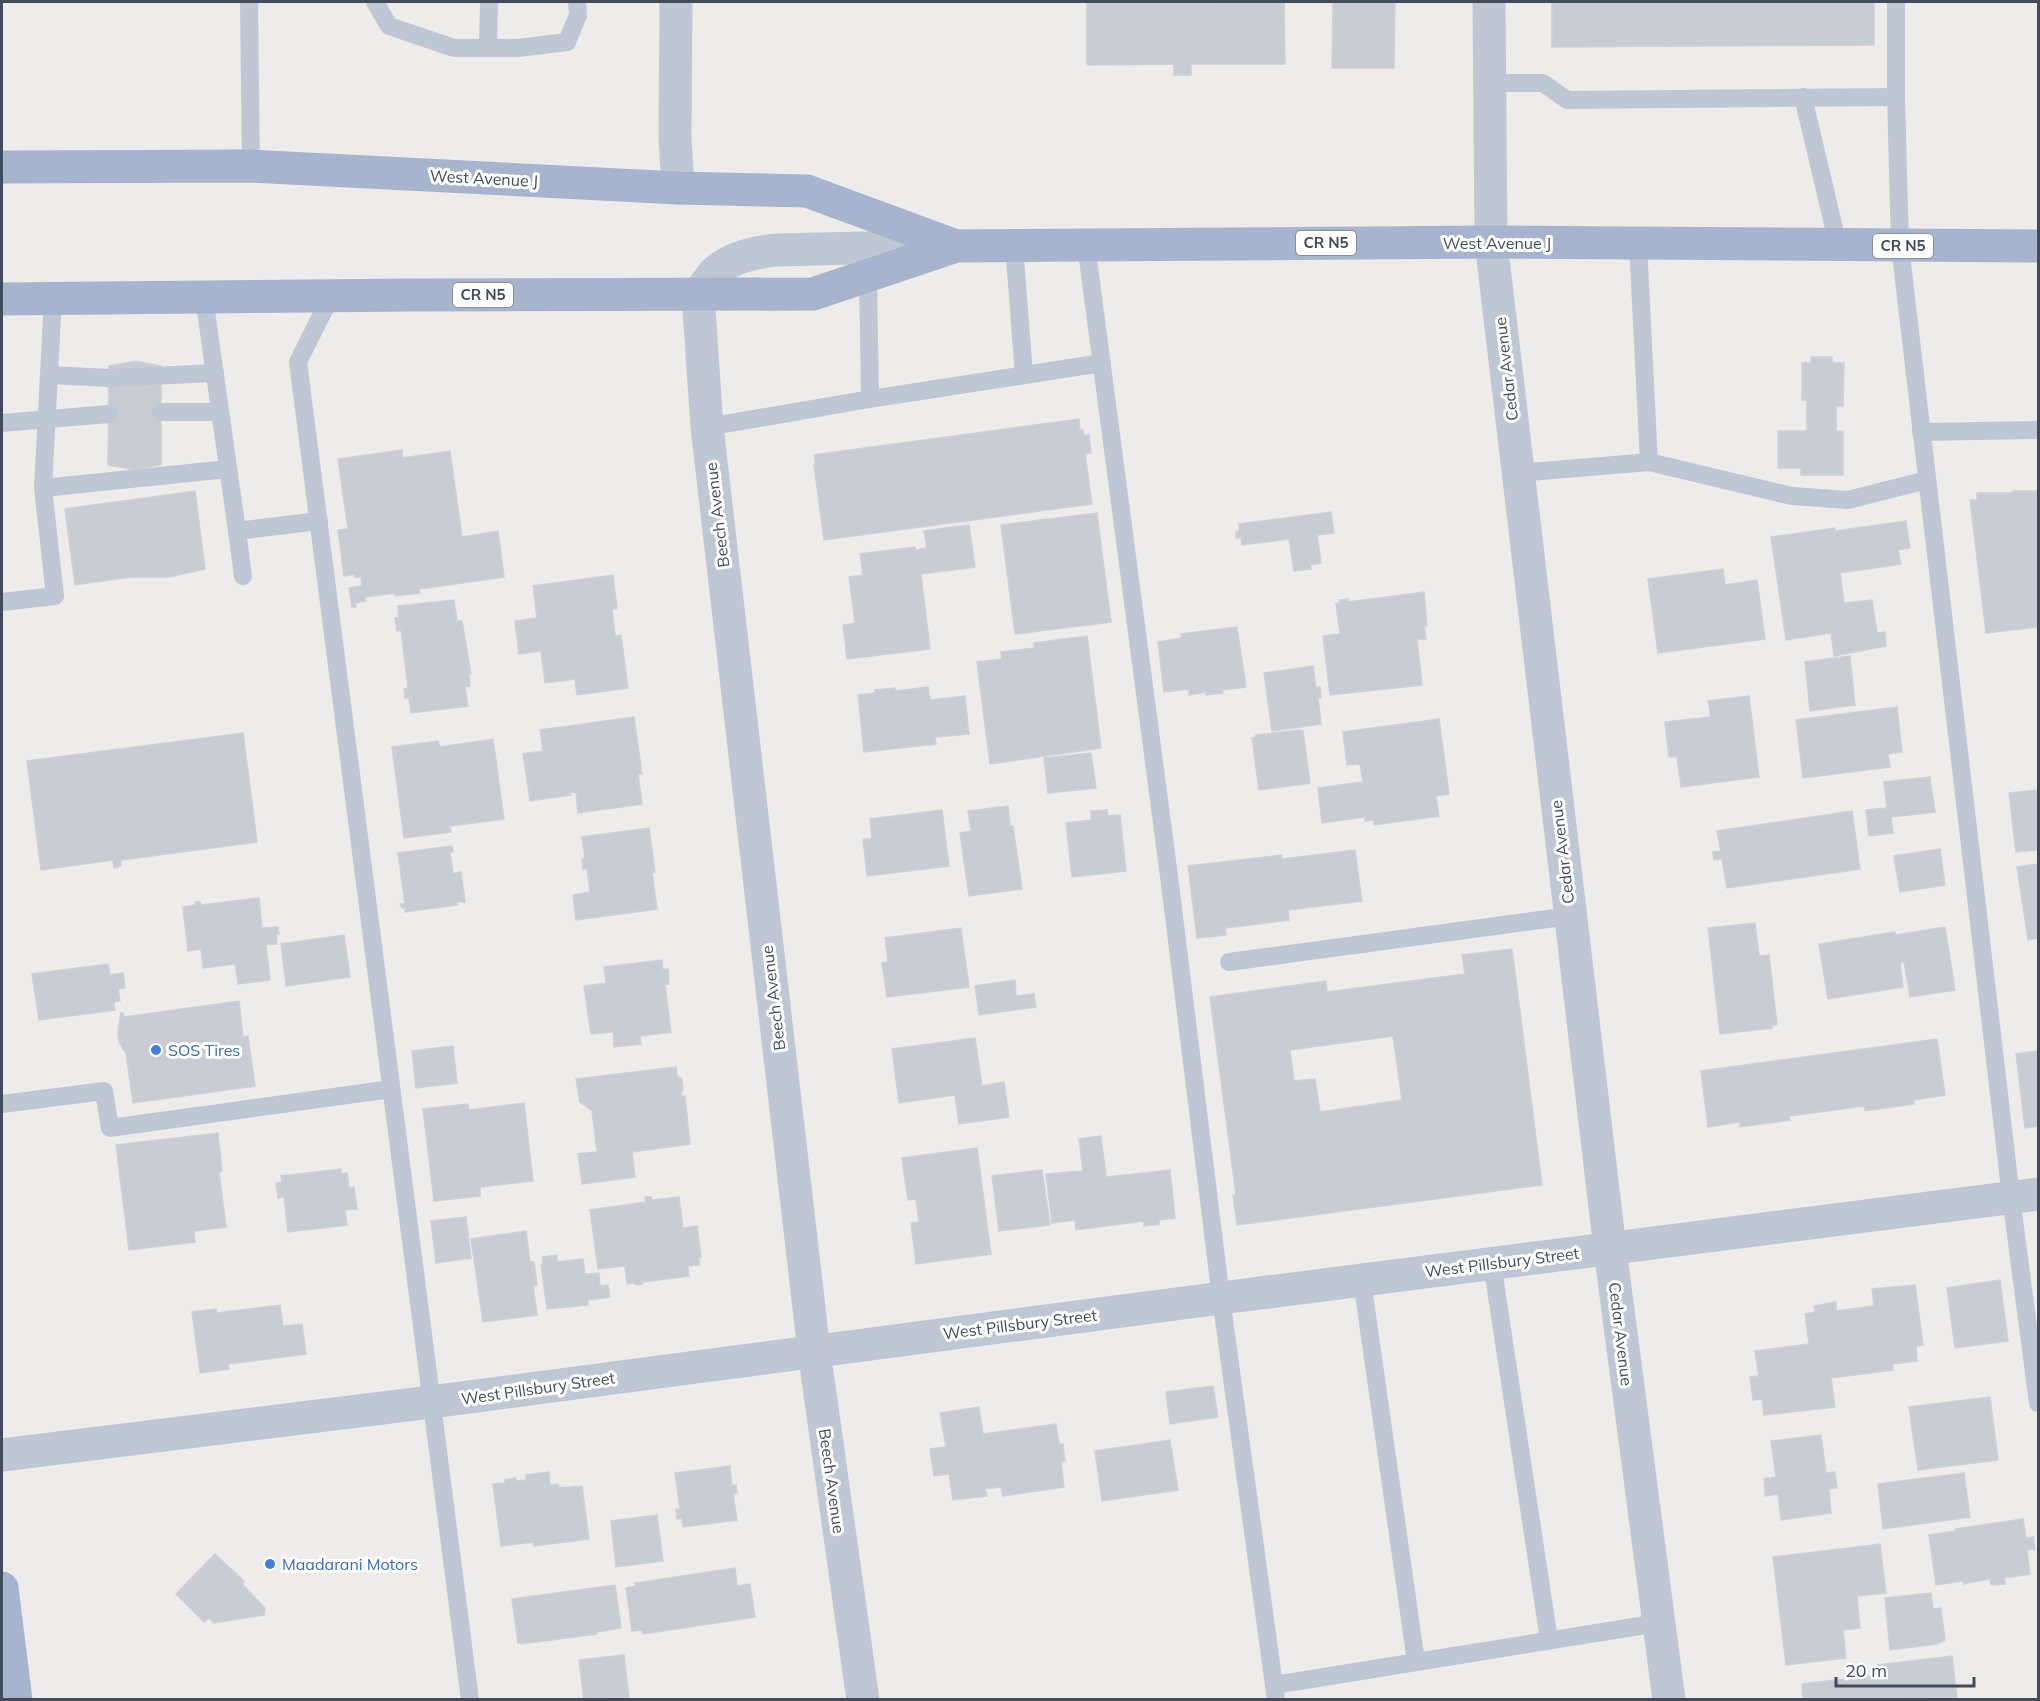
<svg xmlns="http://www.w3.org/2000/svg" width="2040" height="1701" viewBox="0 0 2040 1701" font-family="Mulish,sans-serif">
	<rect width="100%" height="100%" fill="#eeebeb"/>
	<g fill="#caccd4" stroke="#cfd0d8" stroke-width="1.5" fill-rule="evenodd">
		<polygon points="1284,2 1285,64 1191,64 1191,75 1174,75 1174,64 1087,65 1087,3"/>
		<polygon points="1333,2 1395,2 1394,68 1332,68"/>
		<polygon points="1552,2 1874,2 1874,45 1552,47"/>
		<polygon points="1811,357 1832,357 1832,363 1844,363 1843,406 1836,406 1836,431 1843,431 1843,475 1801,475 1801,468 1778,468 1778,431 1807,431 1807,400 1802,400 1802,363 1811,363"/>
		<polygon points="135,361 161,366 161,465 134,470 108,465 109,366"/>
		<polygon points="1079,419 1080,430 1083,430 1084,435 1089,435 1091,453 1085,454 1092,504 824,540 814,465 816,465 814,455"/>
		<polygon points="402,450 403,458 450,451 462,537 498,531 504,577 419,589 420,593 395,596 395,593 365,597 366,601 355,603 356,607 352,607 349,588 362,586 361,577 355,577 355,574 344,576 338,530 348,529 338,459"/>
		<polygon points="195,491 205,569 169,577 131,577 75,585 65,509"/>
		<polygon points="2013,491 2038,491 2038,627 1986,633 1970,500 1977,500 1977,493 2013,493"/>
		<polygon points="1331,512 1334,533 1317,535 1321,563 1310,565 1311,569 1294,571 1289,539 1242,545 1241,537 1236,538 1236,532 1239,531 1239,524"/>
		<polygon points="1097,513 1111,622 1015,634 1001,525"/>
		<polygon points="1906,521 1910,548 1898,550 1901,564 1840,573 1844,603 1872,600 1877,633 1885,632 1886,646 1834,656 1831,633 1786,640 1771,537 1835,528 1835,531"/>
		<polygon points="969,525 975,567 921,574 930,649 847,659 843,625 855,623 849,577 863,575 860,554 915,547 915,550 927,548 924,531"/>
		<polygon points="1723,569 1725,585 1757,580 1765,639 1658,653 1648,579"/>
		<polygon points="613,575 617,609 612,609 615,636 621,635 628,688 577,695 575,679 545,683 541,651 519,654 515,621 537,618 533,586"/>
		<polygon points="1424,592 1427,626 1424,627 1426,639 1417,639 1422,685 1330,695 1323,636 1340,634 1336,603 1340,603 1339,600 1348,599 1348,602"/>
		<polygon points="454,600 457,621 462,621 471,674 469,674 470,686 465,687 468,706 411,713 409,698 405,698 404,689 408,688 401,630 397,631 395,618 399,618 398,606"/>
		<polygon points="1237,627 1246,687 1222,690 1223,693 1206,695 1205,692 1189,695 1189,689 1164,692 1158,642 1182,638 1181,634"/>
		<polygon points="1087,636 1101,748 990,764 977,662 1002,659 1001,652 1034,648 1034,643"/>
		<polygon points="1850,656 1855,705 1810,711 1805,662"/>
		<polygon points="1313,666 1316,688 1320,687 1321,698 1318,698 1321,724 1272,731 1264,673"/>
		<polygon points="928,687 930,700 965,696 969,734 935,737 936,744 864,752 858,695 875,693 875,690 895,688 895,691"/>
		<polygon points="1749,696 1759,777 1681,787 1677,757 1669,757 1665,722 1711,717 1708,701"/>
		<polygon points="1897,707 1902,752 1888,754 1890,767 1803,778 1796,720"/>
		<polygon points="634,717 642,774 638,774 642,804 578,813 576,792 570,793 571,795 530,801 523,754 543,751 540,730"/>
		<polygon points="1439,719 1449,794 1436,796 1439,816 1374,825 1374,820 1365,821 1365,817 1322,823 1318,788 1363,782 1360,764 1347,765 1343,732"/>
		<polygon points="1299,730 1303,731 1310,783 1259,790 1252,738 1256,737 1256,735"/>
		<polygon points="243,733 257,842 121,860 121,866 114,868 113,860 41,870 27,761"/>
		<polygon points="493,739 504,819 450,826 451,832 404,838 392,747 438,741 440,747"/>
		<polygon points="1091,753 1096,788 1048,793 1044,758"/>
		<polygon points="1930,777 1935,812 1891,817 1893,833 1869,836 1866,810 1887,808 1884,782"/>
		<polygon points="2038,790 2038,850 2016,852 2009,793"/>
		<polygon points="1008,806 1010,826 1013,826 1022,889 969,896 960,833 971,831 968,811"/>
		<polygon points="942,810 949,866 867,876 863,839 872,839 870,819"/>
		<polygon points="1107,810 1108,816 1120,815 1126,871 1072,877 1066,823 1091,820 1091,811"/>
		<polygon points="1852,811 1860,869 1727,888 1722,859 1714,860 1713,852 1721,851 1717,831"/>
		<polygon points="649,828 655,872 652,872 657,909 576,920 573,895 590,892 587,869 583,869 582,859 585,859 582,837"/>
		<polygon points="452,846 453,852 450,852 453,874 461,872 465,902 457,902 458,905 405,912 405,908 402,908 400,904 405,904 398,853"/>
		<polygon points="1940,849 1945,885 1900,892 1894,856"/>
		<polygon points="1355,850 1362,901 1288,910 1289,920 1225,928 1226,935 1197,938 1188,866 1282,855 1282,859"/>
		<polygon points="2038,864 2038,938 2028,940 2017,867"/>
		<polygon points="259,898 262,928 278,927 279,934 276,934 277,944 266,945 270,980 238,984 235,964 203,968 201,949 188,951 183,907 195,905 195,902 200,902 201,905"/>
		<polygon points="1755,923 1759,956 1769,955 1777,1025 1772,1025 1772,1028 1720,1034 1708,928"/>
		<polygon points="1945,927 1955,990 1910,997 1904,962 1900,963 1903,987 1828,999 1819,944 1895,932 1895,935"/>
		<polygon points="961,928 969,987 887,997 882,963 888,962 885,938"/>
		<polygon points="344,935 350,977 286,986 281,944"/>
		<path d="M1512 949 1542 1185 1237 1225 1233 1195H1236L1210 997 1326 981 1327 992 1465 974 1462 955ZM1393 1036 1402 1100 1320 1112 1315 1079 1294 1081 1290 1050Z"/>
		<polygon points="662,960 663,970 668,969 669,984 665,984 671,1032 640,1036 641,1044 614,1047 613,1032 591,1034 584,986 606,983 604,967"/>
		<polygon points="108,964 110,975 123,973 125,988 118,989 120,1001 114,1002 115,1010 39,1020 32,974"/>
		<polygon points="1015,980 1016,996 1034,994 1036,1007 979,1015 975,986"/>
		<polygon points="239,1001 243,1037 248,1036 255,1086 133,1103 126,1053 119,1042 118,1033 121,1013 123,1013 124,1017"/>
		<polygon points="975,1038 982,1086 1004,1082 1009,1117 959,1124 955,1095 899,1103 892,1049"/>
		<polygon points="1937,1039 1945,1095 1913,1100 1914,1104 1865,1111 1864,1106 1789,1116 1790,1120 1740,1127 1740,1122 1708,1127 1701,1071"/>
		<polygon points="453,1046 457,1083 416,1088 412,1051"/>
		<polygon points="2038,1051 2038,1126 2025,1128 2016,1054"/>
		<polygon points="676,1067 677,1076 682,1079 683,1089 680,1097 685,1096 690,1144 632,1152 635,1177 582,1184 578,1154 597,1152 592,1111 580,1102 576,1079"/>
		<polygon points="524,1103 533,1181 480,1187 480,1196 434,1201 423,1109 468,1104 469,1110"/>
		<polygon points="218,1133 222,1171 219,1172 226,1227 194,1231 195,1242 129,1250 116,1145"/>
		<polygon points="1101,1136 1106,1177 1170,1170 1175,1218 1159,1220 1159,1224 1144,1226 1144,1221 1076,1230 1075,1220 1052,1223 1046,1174 1083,1171 1079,1139"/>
		<polygon points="977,1148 991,1254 916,1264 911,1223 919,1222 916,1199 908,1200 902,1158"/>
		<polygon points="341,1169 341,1174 347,1173 349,1188 354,1187 357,1209 345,1210 347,1225 288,1232 284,1197 278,1198 276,1183 282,1182 281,1176"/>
		<polygon points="1042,1170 1050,1225 999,1231 992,1176"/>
		<polygon points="645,1197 651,1197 652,1200 679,1197 683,1228 697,1226 701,1257 699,1257 699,1265 688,1266 689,1276 642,1282 642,1284 636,1285 635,1283 627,1284 625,1266 598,1269 590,1210 646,1202"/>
		<polygon points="466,1217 471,1258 436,1263 431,1221"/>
		<polygon points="526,1231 530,1262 534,1262 537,1285 533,1286 537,1315 483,1322 471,1239"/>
		<polygon points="557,1255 557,1262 583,1259 585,1274 599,1273 600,1286 608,1285 610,1297 588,1300 588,1305 547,1309 541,1265 543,1264 543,1257"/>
		<polygon points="2000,1280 2008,1341 1955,1348 1947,1288"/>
		<polygon points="1915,1285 1923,1345 1916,1346 1917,1361 1893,1364 1893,1370 1831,1378 1835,1407 1764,1415 1762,1399 1753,1400 1750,1377 1759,1376 1755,1351 1809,1344 1805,1314 1815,1312 1814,1306 1836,1302 1836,1311 1874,1306 1872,1289"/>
		<polygon points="280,1305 283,1326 302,1324 306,1354 228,1364 229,1369 200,1373 192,1312 216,1309 217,1313"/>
		<polygon points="1213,1386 1218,1417 1170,1424 1166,1392"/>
		<polygon points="1990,1397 1998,1460 1918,1470 1909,1407"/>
		<polygon points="979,1407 983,1434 1056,1424 1059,1444 1063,1444 1065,1461 1061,1462 1064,1487 1003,1496 1001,1487 985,1489 987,1496 953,1500 949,1474 934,1476 930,1449 946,1447 940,1413"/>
		<polygon points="1821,1435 1826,1473 1835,1472 1837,1488 1829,1489 1831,1513 1781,1520 1778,1494 1765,1496 1764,1479 1776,1477 1771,1441"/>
		<polygon points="1170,1440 1178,1490 1102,1501 1095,1451"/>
		<polygon points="730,1466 732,1486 736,1485 737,1493 733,1494 737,1520 683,1527 682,1518 677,1519 676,1509 680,1509 675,1473"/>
		<polygon points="549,1472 550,1485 558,1484 559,1488 582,1486 589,1539 534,1546 533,1542 501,1546 493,1484 505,1483 505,1480 516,1478 516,1481 526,1480 526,1475"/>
		<polygon points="1964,1473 1970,1517 1883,1529 1878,1484"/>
		<polygon points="657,1515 663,1561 616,1567 611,1521"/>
		<polygon points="2023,1519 2026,1538 2033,1537 2035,1549 2027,1550 2030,1574 2004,1578 2005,1584 1991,1585 1990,1579 1964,1584 1963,1581 1936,1585 1929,1535 1956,1531 1955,1529"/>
		<polygon points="1880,1544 1886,1593 1857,1596 1860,1628 1843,1630 1846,1658 1786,1665 1773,1557"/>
		<polygon points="215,1554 244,1581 242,1584 265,1608 264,1615 214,1623 209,1618 204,1622 176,1594"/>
		<polygon points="735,1568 737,1586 750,1584 755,1617 643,1634 642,1630 632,1631 626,1588 636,1586 635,1583"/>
		<polygon points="615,1585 621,1628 597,1632 597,1634 521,1644 521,1642 518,1643 512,1599"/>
		<polygon points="1931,1593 1933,1609 1941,1608 1945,1640 1937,1644 1890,1650 1885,1598"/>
		<polygon points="624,1655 629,1697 584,1700 579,1660"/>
		<polygon points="1952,1656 1957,1698 1803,1700 1802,1684 1879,1675 1878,1665"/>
	</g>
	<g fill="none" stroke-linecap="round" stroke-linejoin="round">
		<g stroke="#c0c7d4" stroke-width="18">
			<polyline points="249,2 251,166"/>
			<polyline points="375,2 389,26 454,48 518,48 567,42 578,15 577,2"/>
			<polyline points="1896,2 1896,97 1900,246 2011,1197 2038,1403"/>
			<polyline points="488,48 489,2"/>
			<polyline points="1489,83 1543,83 1567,100 1896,97"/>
			<polyline points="1803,97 1838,245"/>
			<polyline points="1086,244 1170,884 1221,1298 1276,1700"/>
			<polyline points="1638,244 1649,462"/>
			<polyline points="1014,245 1024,375"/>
			<polyline points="868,276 870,399"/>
			<polyline points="331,296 298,362 470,1700"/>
			<polyline points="204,297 237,531 319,521"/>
			<polyline points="50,375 109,378 215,373"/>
			<polyline points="161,412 219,412"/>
			<polyline points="2,423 109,414"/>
			<polyline points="707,427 870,399 1102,363"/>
			<polyline points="1921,432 2038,430"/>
			<polyline points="1518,473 1649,462 1792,496 1848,500 1927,480"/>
			<polyline points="43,488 53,298"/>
			<polyline points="237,531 243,576"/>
			<polyline points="2,602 55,596 43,488 228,469"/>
			<polyline points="1229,962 1570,916"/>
			<polyline points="2,1104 104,1091 110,1128 391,1089"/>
			<polyline points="1492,1263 1549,1640"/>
			<polyline points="1362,1280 1416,1662"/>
			<polyline points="1274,1685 1658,1623"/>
		</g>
		<g stroke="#c0c7d4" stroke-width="33">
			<polyline points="676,2 675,137 678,188"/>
			<polyline points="1489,2 1491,242 1610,1249 1669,1700"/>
			<polyline points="2,1455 431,1402 1221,1298 2038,1194"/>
			<path d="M863 1700 814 1351 707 427 698 295C703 288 709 279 715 272 731 257 757 252 777 250L945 246"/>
		</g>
		<g stroke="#a8b4cd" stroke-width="33">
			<polyline points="2,167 251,166 678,188 807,191 956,246"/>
			<polyline points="2,299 412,295 813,294 956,246 1491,242 2038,246"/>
			<polyline points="2,1588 16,1700"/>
		</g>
	</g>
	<g fill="#3f7fe0" stroke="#fff" stroke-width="2">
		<circle cx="156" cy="1050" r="6"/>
		<circle cx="270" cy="1564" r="6"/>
	</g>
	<g text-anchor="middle" stroke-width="6" stroke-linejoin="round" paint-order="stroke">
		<g fill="#fff" stroke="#7b818c" stroke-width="1.5">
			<rect x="1296" y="231" width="60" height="24" rx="4.5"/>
			<rect x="1873" y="234" width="60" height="24" rx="4.5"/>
			<rect x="453" y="283" width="60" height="24" rx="4.5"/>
		</g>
		<g font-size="15" font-weight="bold" fill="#434b5a">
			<text x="1326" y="248">CR N5</text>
			<text x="1903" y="251">CR N5</text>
			<text x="483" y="300">CR N5</text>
		</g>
		<g font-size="16" fill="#434b5a" stroke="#fff">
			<text transform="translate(484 178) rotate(3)" y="6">West Avenue J</text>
			<text x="1497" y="249">West Avenue J</text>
			<text transform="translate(1506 369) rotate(-97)" y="6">Cedar Avenue</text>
			<text transform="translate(717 515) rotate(-97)" y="6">Beech Avenue</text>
			<text transform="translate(1562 852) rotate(-97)" y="6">Cedar Avenue</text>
			<text transform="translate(773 998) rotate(-97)" y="6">Beech Avenue</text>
			<text transform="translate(1502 1262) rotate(-7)" y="6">West Pillsbury Street</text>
			<text transform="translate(1020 1324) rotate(-7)" y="6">West Pillsbury Street</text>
			<text transform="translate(1621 1334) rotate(83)" y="6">Cedar Avenue</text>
			<text transform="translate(538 1388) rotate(-8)" y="6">West Pillsbury Street</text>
			<text transform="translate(832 1481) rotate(82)" y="6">Beech Avenue</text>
		</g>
		<g font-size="16" fill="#366cbe" stroke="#fff" text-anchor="start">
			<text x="168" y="1056">SOS Tires</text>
			<text x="282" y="1570">Maadarani Motors</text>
		</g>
	</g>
	<rect width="2040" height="1701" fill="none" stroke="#434b5a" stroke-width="6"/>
	<path d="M1836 1677v9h138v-9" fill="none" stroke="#434b5a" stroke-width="3"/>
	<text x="1845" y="1677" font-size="18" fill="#434b5a" stroke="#ffffff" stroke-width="4.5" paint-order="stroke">20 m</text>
</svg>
